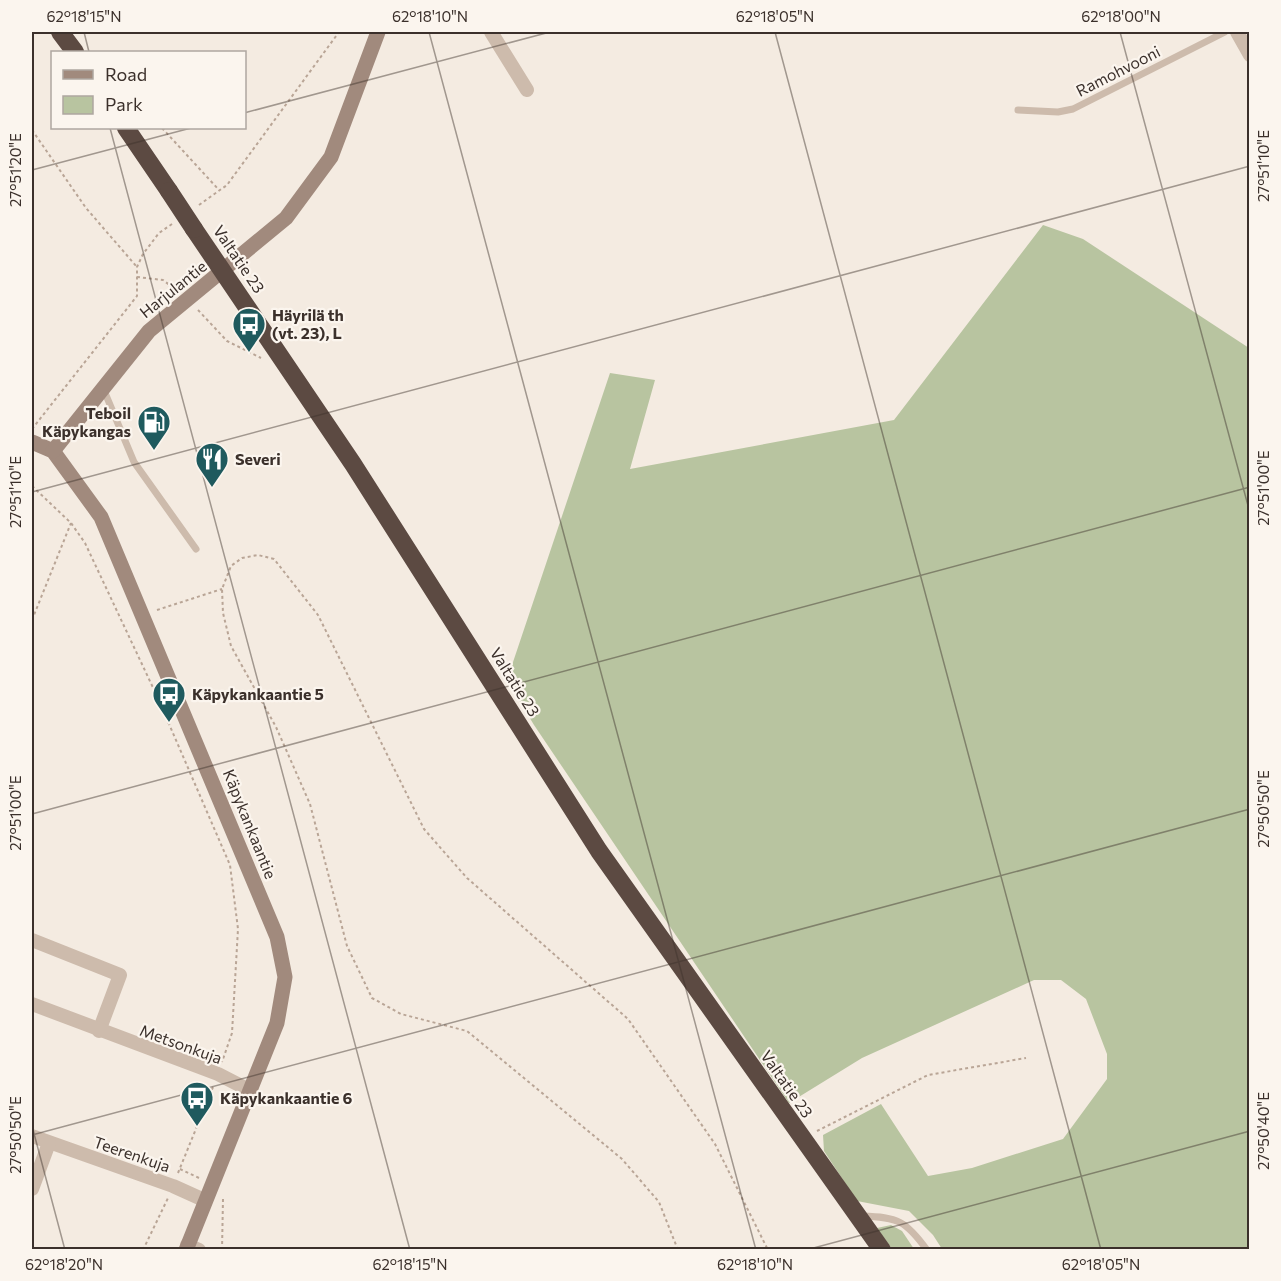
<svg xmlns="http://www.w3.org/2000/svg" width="1281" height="1281" viewBox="0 0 1281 1281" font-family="Commissioner,sans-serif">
	<rect width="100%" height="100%" fill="#f4ebe1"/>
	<g fill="#b8c4a0">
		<polygon points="1043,225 1083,239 1249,348 1249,1249 942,1249 933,1235 909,1211 857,1201 824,1151 823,1135 881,1104 928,1176 972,1168 1063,1139 1107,1079 1107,1054 1086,999 1061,980 1034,980 862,1058 789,1103 534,725 507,680 610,373 655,380 630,469 894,420"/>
		<polygon points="891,1225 902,1231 914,1249 892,1249 877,1228"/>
	</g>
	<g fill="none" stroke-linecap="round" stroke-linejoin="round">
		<g stroke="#b9a596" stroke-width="2" stroke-dasharray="3 3" stroke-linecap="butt">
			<polyline points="162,128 219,190"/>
			<polyline points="32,130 86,208 137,267"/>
			<polyline points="199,205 227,185 339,32"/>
			<polyline points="137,277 163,280 176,290"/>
			<polyline points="198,310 227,341 261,358"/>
			<polyline points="32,429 137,296 137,267 143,254 159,233 172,224"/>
			<polyline points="32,486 71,523 85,543 156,694 230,865 238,929 232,1033 222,1062"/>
			<polyline points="157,610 222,589"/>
			<polyline points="32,620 71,523"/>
			<polyline points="817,1131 928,1075 1026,1058"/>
			<polyline points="180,1169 199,1178"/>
			<polyline points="178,1173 213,1087"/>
			<polyline points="143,1250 168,1198"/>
			<polyline points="222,1250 223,1199"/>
			<polyline points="678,1250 659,1202 622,1159 467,1031 401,1014 372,998 347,946 310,804 276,727 231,646 223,613 222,589 231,566 242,558 258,555 274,559 318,615 424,829 467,878 628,1019 715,1144 768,1250"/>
		</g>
		<g stroke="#cdbbac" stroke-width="7">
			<polyline points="1018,110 1058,112 1073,109 1225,32"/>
			<polyline points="103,388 134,462 196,549"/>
			<path d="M862 1216C898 1217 906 1221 927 1250"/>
		</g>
		<g stroke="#cdbbac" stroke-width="14">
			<polyline points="491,32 527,90"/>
			<polyline points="1237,32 1250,55"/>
			<polyline points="32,940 120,975 99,1031"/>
			<polyline points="32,1004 218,1074 251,1091"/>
			<polyline points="32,1136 173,1186 204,1200"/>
			<polyline points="32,1189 49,1143"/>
			<polyline points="187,1245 199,1250"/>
		</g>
		<g stroke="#a18a7d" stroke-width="15">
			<polyline points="32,442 53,451 101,517 277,937 285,977 277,1023 186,1250"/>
			<polyline points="53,451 149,331 286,218 331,157 378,32"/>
		</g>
		<g stroke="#5c4a42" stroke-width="18">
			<polyline points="60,32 75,52"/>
			<polyline points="126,128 169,191"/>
			<polyline points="194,229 353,464 599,851 882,1250"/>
		</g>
		<polyline stroke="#5c4a42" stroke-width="18" points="169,191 194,229"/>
	</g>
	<path fill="none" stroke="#3b302b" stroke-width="1.5" stroke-opacity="0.45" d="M84 32 89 52M429 32 756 1250M775 32 1101 1250M1120 32 1250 513M244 113 550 32M110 128 410 1250M32 170 191 128M32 492 1250 166M32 814 1250 487M32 1126 65 1250M32 1135 1250 809M806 1250 1250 1131"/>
	<defs>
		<symbol id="bus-pin" viewBox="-11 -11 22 30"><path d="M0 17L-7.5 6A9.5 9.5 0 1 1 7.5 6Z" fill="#1f5a5e" stroke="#fbf5ee"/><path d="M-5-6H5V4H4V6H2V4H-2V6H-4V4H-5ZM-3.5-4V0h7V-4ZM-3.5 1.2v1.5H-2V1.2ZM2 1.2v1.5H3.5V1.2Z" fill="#fff"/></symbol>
		<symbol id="fuel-pin" viewBox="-11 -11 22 30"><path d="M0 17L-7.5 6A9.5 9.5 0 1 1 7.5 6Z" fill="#1f5a5e" stroke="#fbf5ee"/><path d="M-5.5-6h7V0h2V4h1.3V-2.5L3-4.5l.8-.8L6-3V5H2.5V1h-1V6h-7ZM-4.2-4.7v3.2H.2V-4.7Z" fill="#fff"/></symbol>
		<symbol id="restaurant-pin" viewBox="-11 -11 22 30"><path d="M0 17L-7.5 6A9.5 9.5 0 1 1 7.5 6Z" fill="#1f5a5e" stroke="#fbf5ee"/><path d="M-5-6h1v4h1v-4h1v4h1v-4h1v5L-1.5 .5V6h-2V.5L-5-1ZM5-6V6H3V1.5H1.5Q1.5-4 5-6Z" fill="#fff"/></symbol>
	</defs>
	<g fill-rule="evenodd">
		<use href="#bus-pin" x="230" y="305" width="38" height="52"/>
		<use href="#fuel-pin" x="135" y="403" width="38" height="52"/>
		<use href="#restaurant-pin" x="193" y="440" width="38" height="52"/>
		<use href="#bus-pin" x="150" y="675" width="38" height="52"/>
		<use href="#bus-pin" x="178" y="1079" width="38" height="52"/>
	</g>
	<g text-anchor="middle" stroke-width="4.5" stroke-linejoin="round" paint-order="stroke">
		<g font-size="16" fill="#3b302b" stroke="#fbf5ee">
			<text transform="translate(1118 71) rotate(-27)" y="6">Ramohvooni</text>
			<text transform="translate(239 259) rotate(56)" y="6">Valtatie 23</text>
			<text transform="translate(173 289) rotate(-39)" y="6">Harjulantie</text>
			<text transform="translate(515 682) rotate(58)" y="6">Valtatie 23</text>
			<text transform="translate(250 824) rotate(68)" y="6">Käpykankaantie</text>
			<text transform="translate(181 1044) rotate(20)" y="6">Metsonkuja</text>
			<text transform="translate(787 1084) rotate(55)" y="6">Valtatie 23</text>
			<text transform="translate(132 1154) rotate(19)" y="6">Teerenkuja</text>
		</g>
		<g font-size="16" font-weight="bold" fill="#3b302b" stroke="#fbf5ee" text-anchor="start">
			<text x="272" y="321">Häyrilä th<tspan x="272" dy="18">(vt. 23), L</tspan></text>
			<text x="131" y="419" text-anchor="end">Teboil<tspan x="131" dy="18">Käpykangas</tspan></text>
			<text x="235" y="465">Severi</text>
			<text x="192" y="700">Käpykankaantie 5</text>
			<text x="220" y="1104">Käpykankaantie 6</text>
		</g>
	</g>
	<rect width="1281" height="1281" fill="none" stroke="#fbf5ee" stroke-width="66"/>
	<rect x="51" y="51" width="195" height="78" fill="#fbf5ee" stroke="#aea6a0" stroke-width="1.5"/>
	<rect x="63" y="70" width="30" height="9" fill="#a18a7d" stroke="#aea6a0" stroke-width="1.5"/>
	<text x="105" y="81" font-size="18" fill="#3b302b">Road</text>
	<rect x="63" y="96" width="30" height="18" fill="#b8c4a0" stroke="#aea6a0" stroke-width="1.5"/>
	<text x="105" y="111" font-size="18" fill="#3b302b">Park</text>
	<rect x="33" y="33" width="1215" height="1215" fill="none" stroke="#3b302b" stroke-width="2"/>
	<g font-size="15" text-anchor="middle" fill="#3b302b">
		<text x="84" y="22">62°18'15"N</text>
		<text x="430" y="22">62°18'10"N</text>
		<text x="775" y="22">62°18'05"N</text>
		<text x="1121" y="22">62°18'00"N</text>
		<text transform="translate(1264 166) rotate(-90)" y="5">27°51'10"E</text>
		<text transform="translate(16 170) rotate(-90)" y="5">27°51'20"E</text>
		<text transform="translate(1264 488) rotate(-90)" y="5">27°51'00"E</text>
		<text transform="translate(16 492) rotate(-90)" y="5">27°51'10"E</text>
		<text transform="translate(1264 809) rotate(-90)" y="5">27°50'50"E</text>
		<text transform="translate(16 813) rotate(-90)" y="5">27°51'00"E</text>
		<text transform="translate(1264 1131) rotate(-90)" y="5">27°50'40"E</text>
		<text transform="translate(16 1135) rotate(-90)" y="5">27°50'50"E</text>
		<text x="64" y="1270">62°18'20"N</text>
		<text x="410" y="1270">62°18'15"N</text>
		<text x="755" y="1270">62°18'10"N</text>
		<text x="1101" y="1270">62°18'05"N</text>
	</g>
</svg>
